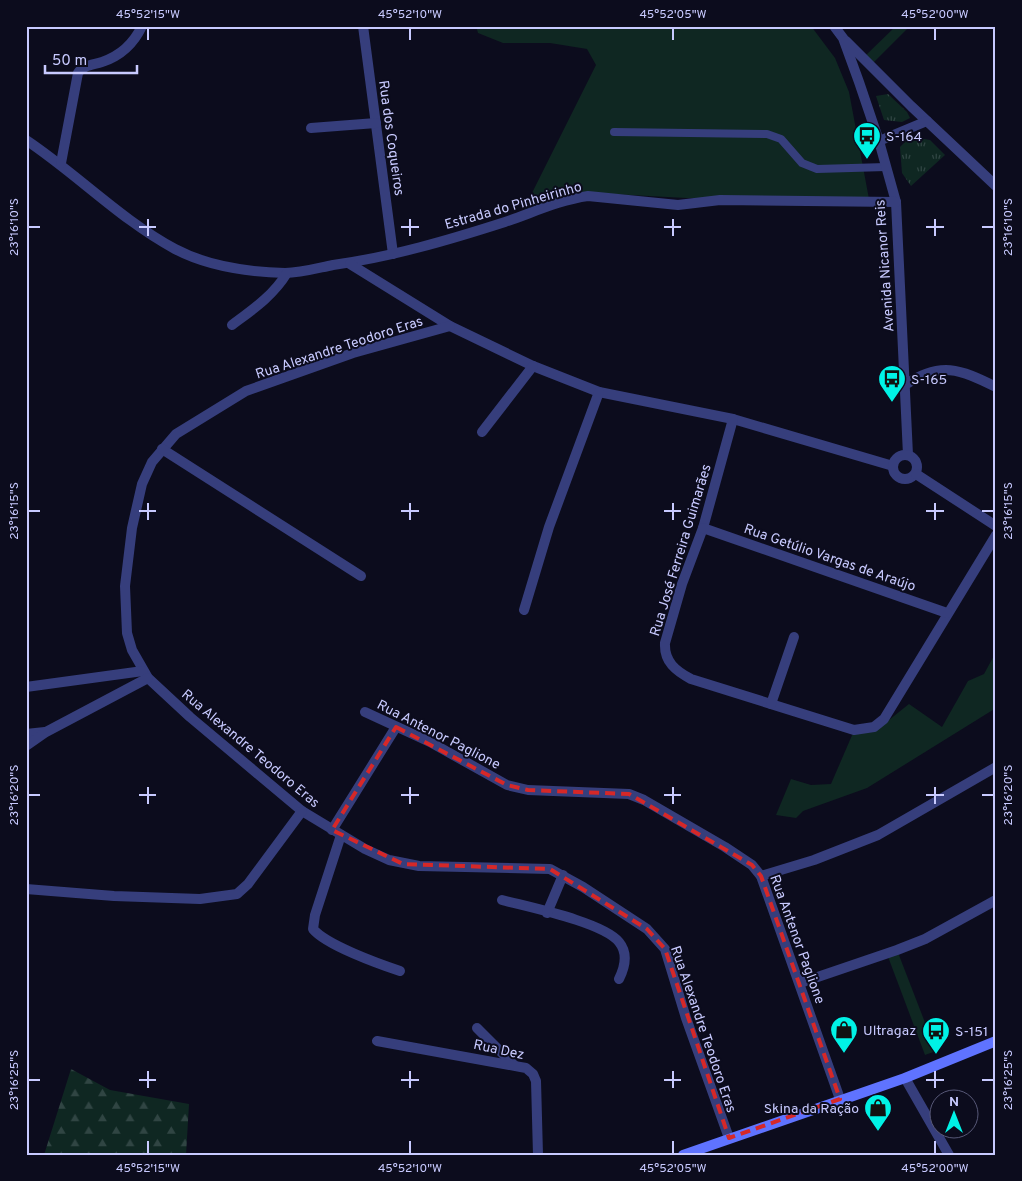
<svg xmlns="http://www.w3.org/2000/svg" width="1022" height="1181" viewBox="0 0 1022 1181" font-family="Overpass,sans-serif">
	<defs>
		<pattern id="forest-firs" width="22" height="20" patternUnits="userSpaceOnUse" patternTransform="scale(1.25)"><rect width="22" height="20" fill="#0f2722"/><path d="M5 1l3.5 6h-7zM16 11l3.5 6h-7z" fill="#304543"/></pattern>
		<pattern id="park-tufts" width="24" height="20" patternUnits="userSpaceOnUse" patternTransform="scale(1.25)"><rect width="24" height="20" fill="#0f2722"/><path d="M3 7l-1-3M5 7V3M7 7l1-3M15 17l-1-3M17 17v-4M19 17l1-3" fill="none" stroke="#304543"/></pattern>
	</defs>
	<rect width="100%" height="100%" fill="#0c0c1d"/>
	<g fill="#0f2722">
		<polygon points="476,26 811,26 835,58 849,92 869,199 686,198 592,193 571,196 524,209 596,65 587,49 550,43 503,43 478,33"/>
		<polygon points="896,26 910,26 871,65 864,57"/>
		<polygon points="996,652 996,708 867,788 803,811 796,818 776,815 791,779 811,785 831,784 853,733 874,732 909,704 942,727 968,681 984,674"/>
		<polygon points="897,950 936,1051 925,1055 887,954"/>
	</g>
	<polygon fill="url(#forest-firs)" points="71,1069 110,1090 189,1104 186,1155 44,1155"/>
	<g fill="url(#park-tufts)">
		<polygon points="888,94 907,112 910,118 902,122 884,120 876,96"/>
		<polygon points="919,138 930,140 945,155 911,186 902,173 900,147 908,139"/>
	</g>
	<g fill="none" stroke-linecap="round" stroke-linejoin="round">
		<polyline stroke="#363e7c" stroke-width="8" points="614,132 767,134 781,139 802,163 817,169 886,167"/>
		<g stroke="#363e7c" stroke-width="10">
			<polyline points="363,26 393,254"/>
			<polyline points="834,26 843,38 859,82 879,141 896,202 908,455"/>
			<polyline points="846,41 911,106 996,186"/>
			<polyline points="311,128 376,123"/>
			<path d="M26 140C77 174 121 220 175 249 207 266 250 272 285 273 301 273 318 268 333 265 391 257 449 240 505 222 532 213 559 200 588 196L678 205 720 200 896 202"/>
			<polyline points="879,141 927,121"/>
			<path d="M61 163 78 73C83 65 93 65 102 62 120 56 134 43 142 26"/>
			<polyline points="350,264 450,326 533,366 599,392 733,419 893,466"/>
			<path d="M232 325C252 310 273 296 287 273"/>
			<polyline points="450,326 353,353 246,391 176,434 152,462 142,484 132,528 125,586 127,633 132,650 148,678 190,717 302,811 365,849 389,860 419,866 550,869 583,887 647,929 665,949 686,1018 729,1138"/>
			<path d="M905 385C940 361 960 369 996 387"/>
			<path d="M733 419 703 528 682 584 665 643C664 662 676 671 691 679L854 730 874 727 884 719 996 535"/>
			<polyline points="482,432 533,366"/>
			<polyline points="162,449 361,576"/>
			<circle cx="905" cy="467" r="12"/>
			<polyline points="916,474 996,526"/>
			<polyline points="703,528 947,613"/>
			<polyline points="524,610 549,527 599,392"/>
			<polyline points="26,687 143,671"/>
			<polyline points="771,704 794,637"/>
			<polyline points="365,712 430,742 507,785 528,790 629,794 644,800 725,847 752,865 761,876 840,1099"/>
			<polyline points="26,734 45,732"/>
			<polyline points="26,746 46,732 148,678"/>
			<polyline points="332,830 396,727"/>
			<path d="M341 835 315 915 313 929C326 945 379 964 400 971"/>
			<polyline points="761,876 814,860 878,835 996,767"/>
			<polyline points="26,889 114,896 200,899 237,894 248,884 302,811"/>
			<path d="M502 900C528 907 603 922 619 942 628 953 625 967 619 979"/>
			<polyline points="547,913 563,875"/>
			<polyline points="800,983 897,950 925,939 996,900"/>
			<polyline points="477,1028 514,1065"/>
			<polyline points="377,1041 526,1068 533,1074 536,1081 538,1155"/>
			<polyline points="905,1078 949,1155"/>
		</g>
		<polyline stroke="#5f73ff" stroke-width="10" points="683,1155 905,1078 996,1041"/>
	</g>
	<path fill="none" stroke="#d62828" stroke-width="4" stroke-dasharray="10 6" stroke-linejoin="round" d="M396 727 507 785 528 790 629 794 752 865 761 876 840 1099 729 1138 665 949 647 929 550 869 403 864 332 830Z"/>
	<path fill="none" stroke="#c8caff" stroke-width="2" d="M148 28V40M410 28V40M673 28V40M935 28V40M148 219V236M410 219V236M673 219V236M935 219V236M28 227H40M139 227H156M401 227H419M664 227H681M926 227H944M982 227H994M148 503V520M410 503V520M673 503V520M935 503V520M28 511H40M139 511H156M401 511H419M664 511H681M926 511H944M982 511H994M148 787V804M410 787V804M673 787V804M935 787V804M28 795H40M139 795H156M401 795H419M664 795H681M926 795H944M982 795H994M148 1071V1088M410 1071V1088M673 1071V1088M935 1071V1088M28 1080H40M139 1080H156M401 1080H419M664 1080H681M926 1080H944M982 1080H994M148 1141V1154M410 1141V1154M673 1141V1154M935 1141V1154"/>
	<defs>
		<symbol id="bus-pin" viewBox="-11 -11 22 30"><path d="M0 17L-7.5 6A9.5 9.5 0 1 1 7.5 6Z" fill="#00f2e6" stroke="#0c0c1d"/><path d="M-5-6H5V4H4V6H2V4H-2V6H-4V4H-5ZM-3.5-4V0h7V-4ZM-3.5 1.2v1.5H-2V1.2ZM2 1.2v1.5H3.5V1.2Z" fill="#111"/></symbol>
		<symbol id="shop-pin" viewBox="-11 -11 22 30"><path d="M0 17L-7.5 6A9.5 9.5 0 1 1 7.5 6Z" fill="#00f2e6" stroke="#0c0c1d"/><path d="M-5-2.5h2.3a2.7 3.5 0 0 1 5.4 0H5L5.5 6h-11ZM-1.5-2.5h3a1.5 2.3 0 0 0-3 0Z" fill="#111"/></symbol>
	</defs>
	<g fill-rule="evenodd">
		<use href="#bus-pin" x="851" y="120" width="32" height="43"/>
		<use href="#bus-pin" x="876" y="363" width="32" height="43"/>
		<use href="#shop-pin" x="828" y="1014" width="32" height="43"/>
		<use href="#bus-pin" x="920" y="1015" width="32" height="43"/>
		<use href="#shop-pin" x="862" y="1092" width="32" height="43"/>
	</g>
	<g text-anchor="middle" stroke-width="4" stroke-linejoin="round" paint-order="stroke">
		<g font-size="14" fill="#c8caff" stroke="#0c0c1d" text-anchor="start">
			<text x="886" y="141">S-164</text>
			<text x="911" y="384">S-165</text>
			<text x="863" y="1035">Ultragaz</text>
			<text x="955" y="1036">S-151</text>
			<text x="859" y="1113" text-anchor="end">Skina da Ração</text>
		</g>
		<g font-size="14" fill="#c8caff" stroke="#0c0c1d">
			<text transform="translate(392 138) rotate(82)" y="5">Rua dos Coqueiros</text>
			<text transform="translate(513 205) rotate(-16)" y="5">Estrada do Pinheirinho</text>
			<text transform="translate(884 266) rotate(-94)" y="5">Avenida Nicanor Reis</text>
			<text transform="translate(339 347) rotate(-18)" y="5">Rua Alexandre Teodoro Eras</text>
			<text transform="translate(680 550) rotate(-73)" y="5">Rua José Ferreira Guimarães</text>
			<text transform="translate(830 557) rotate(19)" y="5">Rua Getúlio Vargas de Araújo</text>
			<text transform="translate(439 734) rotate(27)" y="5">Rua Antenor Paglione</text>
			<text transform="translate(251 748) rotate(40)" y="5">Rua Alexandre Teodoro Eras</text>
			<text transform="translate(798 939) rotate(70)" y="5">Rua Antenor Paglione</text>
			<text transform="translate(704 1029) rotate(71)" y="5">Rua Alexandre Teodoro Eras</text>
			<text transform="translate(499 1049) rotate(12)" y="5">Rua Dez</text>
		</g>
	</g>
	<rect width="1022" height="1181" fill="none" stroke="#0c0c1d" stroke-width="55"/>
	<g transform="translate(954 1114)"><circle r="24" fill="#0c0c1d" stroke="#575877"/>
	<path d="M0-4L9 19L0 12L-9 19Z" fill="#00f2e6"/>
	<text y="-8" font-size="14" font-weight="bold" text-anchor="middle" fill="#c8caff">N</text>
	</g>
	<path d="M45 65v8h92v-8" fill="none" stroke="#c8caff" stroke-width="2.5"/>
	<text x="52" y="65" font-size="15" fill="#c8caff" stroke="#0c0c1d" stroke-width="4" paint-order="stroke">50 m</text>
	<rect x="28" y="28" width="966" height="1126" fill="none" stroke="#c8caff" stroke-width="2"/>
	<g font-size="12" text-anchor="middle" fill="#c8caff">
		<text x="148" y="18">45°52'15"W</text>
		<text x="410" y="18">45°52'10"W</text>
		<text x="673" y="18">45°52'05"W</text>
		<text x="935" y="18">45°52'00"W</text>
		<text transform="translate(14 227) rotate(-90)" y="4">23°16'10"S</text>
		<text transform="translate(1008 227) rotate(-90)" y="4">23°16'10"S</text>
		<text transform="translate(14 511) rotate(-90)" y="4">23°16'15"S</text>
		<text transform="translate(1008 511) rotate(-90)" y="4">23°16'15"S</text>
		<text transform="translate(14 795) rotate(-90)" y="4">23°16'20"S</text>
		<text transform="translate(1008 795) rotate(-90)" y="4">23°16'20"S</text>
		<text transform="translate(14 1080) rotate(-90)" y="4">23°16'25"S</text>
		<text transform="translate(1008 1080) rotate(-90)" y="4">23°16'25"S</text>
		<text x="148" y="1172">45°52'15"W</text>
		<text x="410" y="1172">45°52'10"W</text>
		<text x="673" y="1172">45°52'05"W</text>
		<text x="935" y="1172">45°52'00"W</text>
	</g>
</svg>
